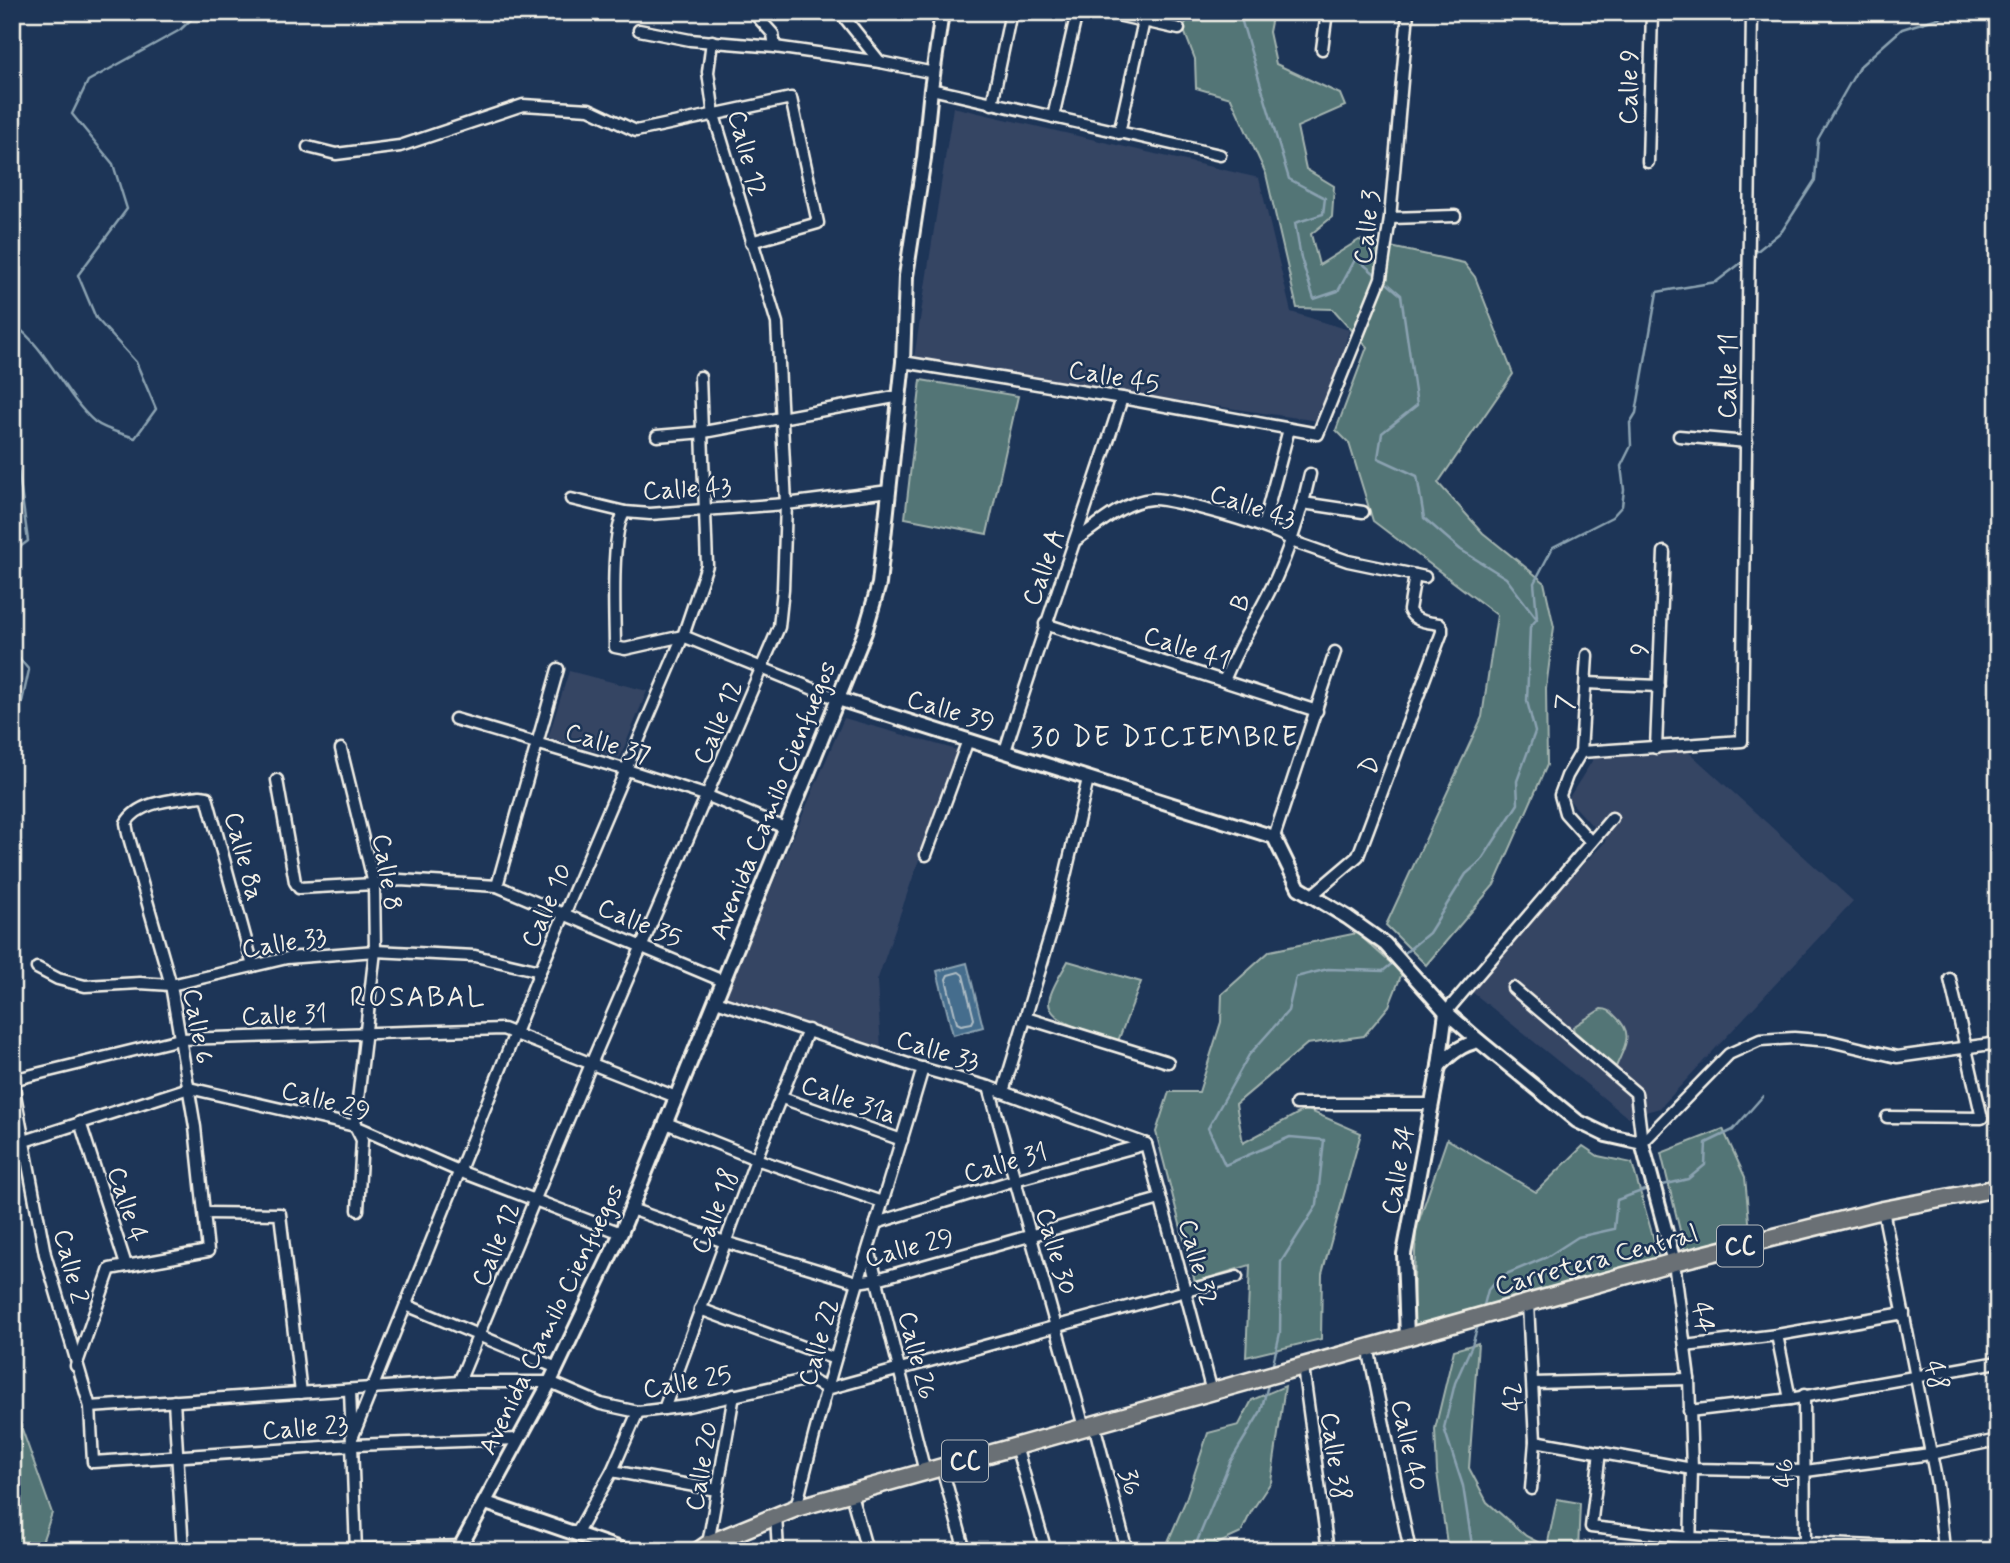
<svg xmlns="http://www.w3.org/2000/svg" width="2010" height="1563" viewBox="0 0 2010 1563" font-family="Mynerve,sans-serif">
	<rect width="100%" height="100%" fill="#1d3557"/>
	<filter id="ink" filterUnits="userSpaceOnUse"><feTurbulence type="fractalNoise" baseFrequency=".0143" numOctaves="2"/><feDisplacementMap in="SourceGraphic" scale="14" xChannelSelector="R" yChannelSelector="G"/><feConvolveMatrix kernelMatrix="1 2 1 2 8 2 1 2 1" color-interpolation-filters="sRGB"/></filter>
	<g filter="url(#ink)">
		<g fill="#344464">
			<polygon points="953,107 1259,178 1291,312 1349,330 1325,422 1175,400 914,358"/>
			<polygon points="569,671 647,691 620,758 548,738"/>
			<polygon points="844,718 957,750 877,981 881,1048 724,999"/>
			<polygon points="1682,746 1853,901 1660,1108 1627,1117 1471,991 1529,921 1606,841 1568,799 1594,758"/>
		</g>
		<g fill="#527576" stroke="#a3b3af" stroke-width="2">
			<polygon points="1191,12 1273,12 1269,32 1276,64 1340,94 1345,106 1297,127 1306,169 1334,186 1332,217 1311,234 1319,265 1359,240 1464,263 1475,277 1513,374 1438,483 1483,533 1544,582 1554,627 1546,688 1547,765 1494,885 1426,965 1386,925 1482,717 1497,615 1373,521 1349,443 1336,430 1367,347 1333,309 1297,308 1266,174 1231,98 1196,88 1195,59 1183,28"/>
			<polygon points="921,380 1018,396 987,534 905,518"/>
			<polygon points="1357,933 1402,973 1389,1006 1364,1036 1307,1044 1236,1104 1243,1143 1306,1109 1361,1133 1322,1274 1321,1339 1246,1357 1250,1265 1195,1282 1156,1132 1169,1092 1199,1092 1221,1022 1222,994 1270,951"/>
			<path d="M1068 961 1141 982 1118 1041C1101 1035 1048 1024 1049 1002 1050 989 1062 973 1068 961Z"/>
			<path d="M1601 1009C1608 1009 1610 1011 1615 1016 1635 1034 1625 1045 1616 1067L1574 1031 1573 1027Z"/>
			<polygon points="1723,1129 1745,1177 1750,1232 1685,1251 1661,1153"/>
			<polygon points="1447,1139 1536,1192 1583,1146 1598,1156 1632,1163 1659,1258 1412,1326 1416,1229"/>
			<polygon points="1478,1343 1469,1468 1487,1502 1526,1536 1547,1547 1557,1499 1580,1503 1578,1551 1448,1551 1437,1472 1435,1429 1454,1350"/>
			<polygon points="1285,1386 1271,1482 1251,1512 1241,1533 1217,1544 1215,1551 1164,1551 1185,1502 1208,1433 1239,1425 1252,1400"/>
			<polygon points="12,1401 52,1513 39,1551 12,1551"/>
		</g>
		<polygon fill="#456d8d" stroke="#8ba2b1" stroke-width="2" points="967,963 983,1027 953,1035 937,971"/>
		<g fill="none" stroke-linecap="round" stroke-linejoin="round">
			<polygon stroke="#aebcc4" stroke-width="2" points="959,972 963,975 974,1019 972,1023 961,1025 957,1023 946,979 948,975"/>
			<g stroke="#8ba2b1" stroke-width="2.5">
				<polyline points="1239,12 1289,179 1325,198 1323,214 1295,223 1301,258 1314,299 1338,291 1356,258 1375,274"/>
				<polyline points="1751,256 1782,231 1815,180 1818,139 1859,67 1902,29 1958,12"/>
				<polyline points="1388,284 1401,295 1417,405 1382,433 1378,458 1417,476 1424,518 1461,550 1506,578 1537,619 1530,627 1527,701 1535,732 1517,781 1518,804 1481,861 1466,874 1429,933 1401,956"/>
				<path d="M12 323C48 348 63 394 95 422 105 430 124 434 135 438L156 409 136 362 96 318 78 275 127 209 113 164 72 114 88 81 180 30 199 12"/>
				<polyline points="12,460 18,468 28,541 12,553"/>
				<polyline points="1537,617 1534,583 1553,547 1612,517 1622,506 1624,490 1621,466 1631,446 1630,423 1636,413 1657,292 1716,282 1745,260"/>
				<polyline points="12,650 29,670 20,711 12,714"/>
				<polyline points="1663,1185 1688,1179 1705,1165 1706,1143 1733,1130 1763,1096"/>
				<polyline points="1483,1309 1488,1290 1499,1277 1547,1257 1578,1237 1614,1229 1617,1200 1647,1189"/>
				<polyline points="1272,1368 1280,1333 1281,1262 1317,1205 1324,1140 1290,1137 1225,1165 1208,1128 1249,1055 1288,1011 1296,977 1328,969 1383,971 1394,962"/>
				<polyline points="1193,1551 1230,1462 1261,1411 1269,1381"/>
				<polyline points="1473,1551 1463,1486 1444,1428 1455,1383 1472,1345 1479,1322"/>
			</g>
			<defs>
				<g id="minor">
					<polyline points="753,12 773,34 775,47"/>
					<polyline points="840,12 880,62"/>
					<polyline points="1104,12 1179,29"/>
					<polyline points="639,30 690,40 775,47 880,62 934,73"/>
					<polyline points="1322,49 1327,12"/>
					<polyline points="931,89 1220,155"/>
					<polyline points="992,104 1011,12"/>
					<polyline points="1053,117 1077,12"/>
					<polyline points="1119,133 1146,12"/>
					<polyline points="308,147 336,154 400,146 523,105 589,109 636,131 791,98 818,223 751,242"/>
					<polyline points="1648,162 1652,12"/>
					<polyline points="1390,218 1455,216"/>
					<polyline points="903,362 1122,398 1318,434 1381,278 1390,218 1408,12"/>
					<polyline points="657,436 704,432 900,396"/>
					<polyline points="1679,436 1747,442"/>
					<polyline points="571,499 625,512 650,514 786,504 889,491"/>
					<polyline points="1303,503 1363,512"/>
					<path d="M625 512C610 530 615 620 615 647L625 649 683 636 838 699"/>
					<polyline points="1263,526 1289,429"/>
					<path d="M1076 540C1099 524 1124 501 1152 499 1171 498 1281 528 1291 541L1348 561 1425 577"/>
					<polyline points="1045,624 1317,711"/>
					<polyline points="1587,655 1581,752 1567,776 1560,795 1565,813 1591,842"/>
					<path d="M1224 681C1238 645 1260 613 1276 578 1291 545 1302 510 1310 474"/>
					<polyline points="1586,683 1659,686"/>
					<polyline points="455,719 627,770 708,796 785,828"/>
					<polyline points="1656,748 1664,552"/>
					<polyline points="341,749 374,884 375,951 355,1126 362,1140 358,1210"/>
					<path d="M1005 751C1042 633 1084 516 1122 398"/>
					<polyline points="1581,752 1742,741 1752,12"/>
					<polyline points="277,780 295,882 299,888 374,884 400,880 497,886 723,981"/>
					<polyline points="1274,837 1335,652"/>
					<polyline points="926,855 968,740"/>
					<polyline points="497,886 558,669"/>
					<path d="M1311 896 1358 856 1442 632V627L1439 624C1428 622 1414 622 1409 610L1415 575"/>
					<polyline points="37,968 58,979 85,986 140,983 171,985 287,958 375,951 475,956 540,971"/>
					<polyline points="1513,988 1636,1093 1642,1143"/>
					<polyline points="716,1001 914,1066 989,1087 1146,1144"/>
					<polyline points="1446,1012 1612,818"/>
					<polyline points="1026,1018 1168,1062"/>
					<polyline points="12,1079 45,1254 90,1407 93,1462 354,1445 519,1439"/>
					<polyline points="12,1080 180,1039 503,1029 676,1097"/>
					<polyline points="989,1087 1084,1427"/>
					<polyline points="1003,1092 1054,923 1088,779"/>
					<polyline points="782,1098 902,1140"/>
					<polyline points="1296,1104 1432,1104"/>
					<polyline points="1887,1117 1982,1118 1950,979"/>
					<polyline points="80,1122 126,1265"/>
					<polyline points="666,1123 756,1159 882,1202"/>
					<polyline points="1642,1143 1729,1054 1760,1040 1794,1038 1830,1041 1897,1057 1998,1043"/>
					<polyline points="1146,1144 1212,1392"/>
					<polyline points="12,1145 189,1088 355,1126 459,1171 621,1233"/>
					<polyline points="631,1209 725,1242 857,1282 877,1279 1160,1199"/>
					<polyline points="205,1213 280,1214 301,1393"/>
					<polyline points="876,1223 1015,1180 1146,1144"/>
					<polyline points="869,1249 925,1472"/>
					<polyline points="1674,1262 1689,1379 1692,1469 1690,1551"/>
					<polyline points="1528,1304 1535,1441 1531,1489"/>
					<polyline points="406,1305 557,1368"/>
					<polyline points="700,1309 835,1359"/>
					<polyline points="1777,1335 1790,1399"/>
					<polyline points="1685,1346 1777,1335 1904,1313"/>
					<polyline points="1368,1347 1410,1551"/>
					<path d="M76 1366 110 1269 208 1251 195 1127 171 985 128 834 126 823C139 800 176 800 200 796L207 797 253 966"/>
					<polyline points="1303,1367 1328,1551"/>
					<polyline points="459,1382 591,1064 779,627 783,589 786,504 777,323 714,115 708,72 712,41"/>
					<polyline points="1533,1383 1689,1379"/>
					<polyline points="350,1390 356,1551"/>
					<polyline points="1804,1395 1805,1549"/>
					<polyline points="174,1401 183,1551"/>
					<polyline points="90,1407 459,1382 550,1382 601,1404 638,1412 688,1406 809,1379 827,1389 1237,1277"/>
					<polyline points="664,1409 756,1159 808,1030"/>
					<polyline points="1689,1411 1790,1399 1998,1362"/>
					<polyline points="1094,1424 1127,1551"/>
					<polyline points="353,1436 540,971 683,636 707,565 700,377"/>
					<polyline points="1535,1441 1692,1469 1806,1471 1930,1454 1998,1440"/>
					<polyline points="1016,1446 1046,1551"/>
					<polyline points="1600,1452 1591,1527 1690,1538 1944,1549 1937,1484 1883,1210"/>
					<polyline points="942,1468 965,1551"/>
					<polyline points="612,1471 717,1490"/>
					<polyline points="851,1494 867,1551"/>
					<path d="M796 1508C831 1359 880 1215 923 1068"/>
					<polyline points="776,1515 778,1551"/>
					<polyline points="577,1533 612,1471 638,1412"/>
					<polyline points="708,1544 734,1395"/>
					<polyline points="311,1551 460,1546"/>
				</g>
				<g id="tertiary">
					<polyline points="838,699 1274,837 1299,888 1347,917 1385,944 1446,1012 1479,1041 1577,1121 1606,1135 1642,1143 1674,1262"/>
					<path d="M1439 1066C1451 1053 1461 1045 1479 1041"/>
					<polyline points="1407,1337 1404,1254 1439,1066 1446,1012"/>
				</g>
				<g id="secondary">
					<polyline points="486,1503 626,1551"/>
					<polyline points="458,1551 550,1382 621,1233 865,632 879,584 903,362 906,276 924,158 931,89 942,12"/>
				</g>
				<polyline id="trunk" points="698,1551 708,1544 796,1508 1674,1262 1883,1210 1998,1188"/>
			</defs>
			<use href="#minor" stroke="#f4f1e8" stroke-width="15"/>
			<use href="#tertiary" stroke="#f4f1e8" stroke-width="18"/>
			<use href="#secondary" stroke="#f4f1e8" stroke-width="18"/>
			<use href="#trunk" stroke="#f4f1e8" stroke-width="21"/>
			<use href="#minor" stroke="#1d3557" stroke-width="10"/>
			<use href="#tertiary" stroke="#1d3557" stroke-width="12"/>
			<use href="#secondary" stroke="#1d3557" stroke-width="12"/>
			<use href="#trunk" stroke="#6a7074" stroke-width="16"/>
		</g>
	</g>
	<g text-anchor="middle" stroke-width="5" stroke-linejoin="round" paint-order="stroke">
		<g fill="#1d3557" stroke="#b4b9bc" stroke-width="2">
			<rect x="1717" y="1225.5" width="46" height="41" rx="5"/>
			<rect x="942" y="1440.5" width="46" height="41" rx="5"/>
		</g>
		<g font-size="24" font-weight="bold" fill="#f4f1e8">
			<text x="1740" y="1254">CC</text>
			<text x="965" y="1469">CC</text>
		</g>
		<g font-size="26" fill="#f4f1e8" stroke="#1d3557">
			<text transform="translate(1628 87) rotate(-89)" y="9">Calle 9</text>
			<text transform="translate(748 153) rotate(75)" y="9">Calle 12</text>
			<text transform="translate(1366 227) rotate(-83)" y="9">Calle 3</text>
			<text transform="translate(1114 376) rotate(10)" y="9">Calle 45</text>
			<text transform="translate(1727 376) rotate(-89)" y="9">Calle 11</text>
			<text transform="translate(687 488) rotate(-3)" y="9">Calle 43</text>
			<text transform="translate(1253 506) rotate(19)" y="9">Calle 43</text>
			<text transform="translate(1043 567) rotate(-70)" y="9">Calle A</text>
			<text transform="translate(1240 602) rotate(-62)" y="9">B</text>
			<text transform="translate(1187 647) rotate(18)" y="9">Calle 41</text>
			<text transform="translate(1639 649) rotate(-88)" y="9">9</text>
			<text transform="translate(1564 702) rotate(-85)" y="9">7</text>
			<text transform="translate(951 710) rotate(17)" y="9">Calle 39</text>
			<text transform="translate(717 722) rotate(-67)" y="9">Calle 12</text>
			<text transform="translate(608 743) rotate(17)" y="9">Calle 37</text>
			<text transform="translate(1369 765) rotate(-69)" y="9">D</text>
			<text transform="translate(772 800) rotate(-68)" y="9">Avenida Camilo Cienfuegos</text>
			<text transform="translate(245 856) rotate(75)" y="9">Calle 8a</text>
			<text transform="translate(388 872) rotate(81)" y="9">Calle 8</text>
			<text transform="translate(546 905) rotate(-66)" y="9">Calle 10</text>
			<text transform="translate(640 922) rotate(23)" y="9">Calle 35</text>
			<text transform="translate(284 942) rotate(-9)" y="9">Calle 33</text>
			<text transform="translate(284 1014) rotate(-2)" y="9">Calle 31</text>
			<text transform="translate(199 1026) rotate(80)" y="9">Calle 6</text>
			<text transform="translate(938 1050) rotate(17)" y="9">Calle 33</text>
			<text transform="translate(849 1099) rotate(19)" y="9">Calle 31a</text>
			<text transform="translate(326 1100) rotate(15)" y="9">Calle 29</text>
			<text transform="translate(1005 1162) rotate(-16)" y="9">Calle 31</text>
			<text transform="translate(1397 1170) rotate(-80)" y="9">Calle 34</text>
			<text transform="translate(128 1204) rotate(72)" y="9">Calle 4</text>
			<text transform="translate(714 1211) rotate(-69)" y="9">Calle 18</text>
			<text transform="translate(495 1244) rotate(-68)" y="9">Calle 12</text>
			<text transform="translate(909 1247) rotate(-14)" y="9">Calle 29</text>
			<text transform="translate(1057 1251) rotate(74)" y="9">Calle 30</text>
			<text transform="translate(1596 1259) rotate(-15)" y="9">Carretera Central</text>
			<text transform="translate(1199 1262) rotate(75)" y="9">Calle 32</text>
			<text transform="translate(72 1266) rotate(76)" y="9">Calle 2</text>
			<text transform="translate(1704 1317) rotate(82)" y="9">44</text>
			<text transform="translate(550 1319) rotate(-64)" y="9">Avenida Camilo Cienfuegos</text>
			<text transform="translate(818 1342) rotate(-74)" y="9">Calle 22</text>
			<text transform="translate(918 1355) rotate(76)" y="9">Calle 26</text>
			<text transform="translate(1937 1375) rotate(79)" y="9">48</text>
			<text transform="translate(687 1381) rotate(-10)" y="9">Calle 25</text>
			<text transform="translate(1512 1397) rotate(-93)" y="9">42</text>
			<text transform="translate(305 1427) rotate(-4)" y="9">Calle 23</text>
			<text transform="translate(1410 1445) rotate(78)" y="9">Calle 40</text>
			<text transform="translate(1336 1456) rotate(82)" y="9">Calle 38</text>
			<text transform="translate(701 1466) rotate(-80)" y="9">Calle 20</text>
			<text transform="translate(1784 1473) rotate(-90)" y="9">46</text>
			<text transform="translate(1131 1482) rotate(75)" y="9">36</text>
		</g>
		<g font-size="28" letter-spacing="2" fill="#f4f1e8" stroke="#1d3557">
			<text x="1165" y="746">30 DE DICIEMBRE</text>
			<text x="418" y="1006">ROSABAL</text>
		</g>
	</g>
	<rect width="2010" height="1563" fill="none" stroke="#1d3557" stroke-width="42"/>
	<rect x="21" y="21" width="1968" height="1521" fill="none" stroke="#f4f1e8" stroke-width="2.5" filter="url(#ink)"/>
</svg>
